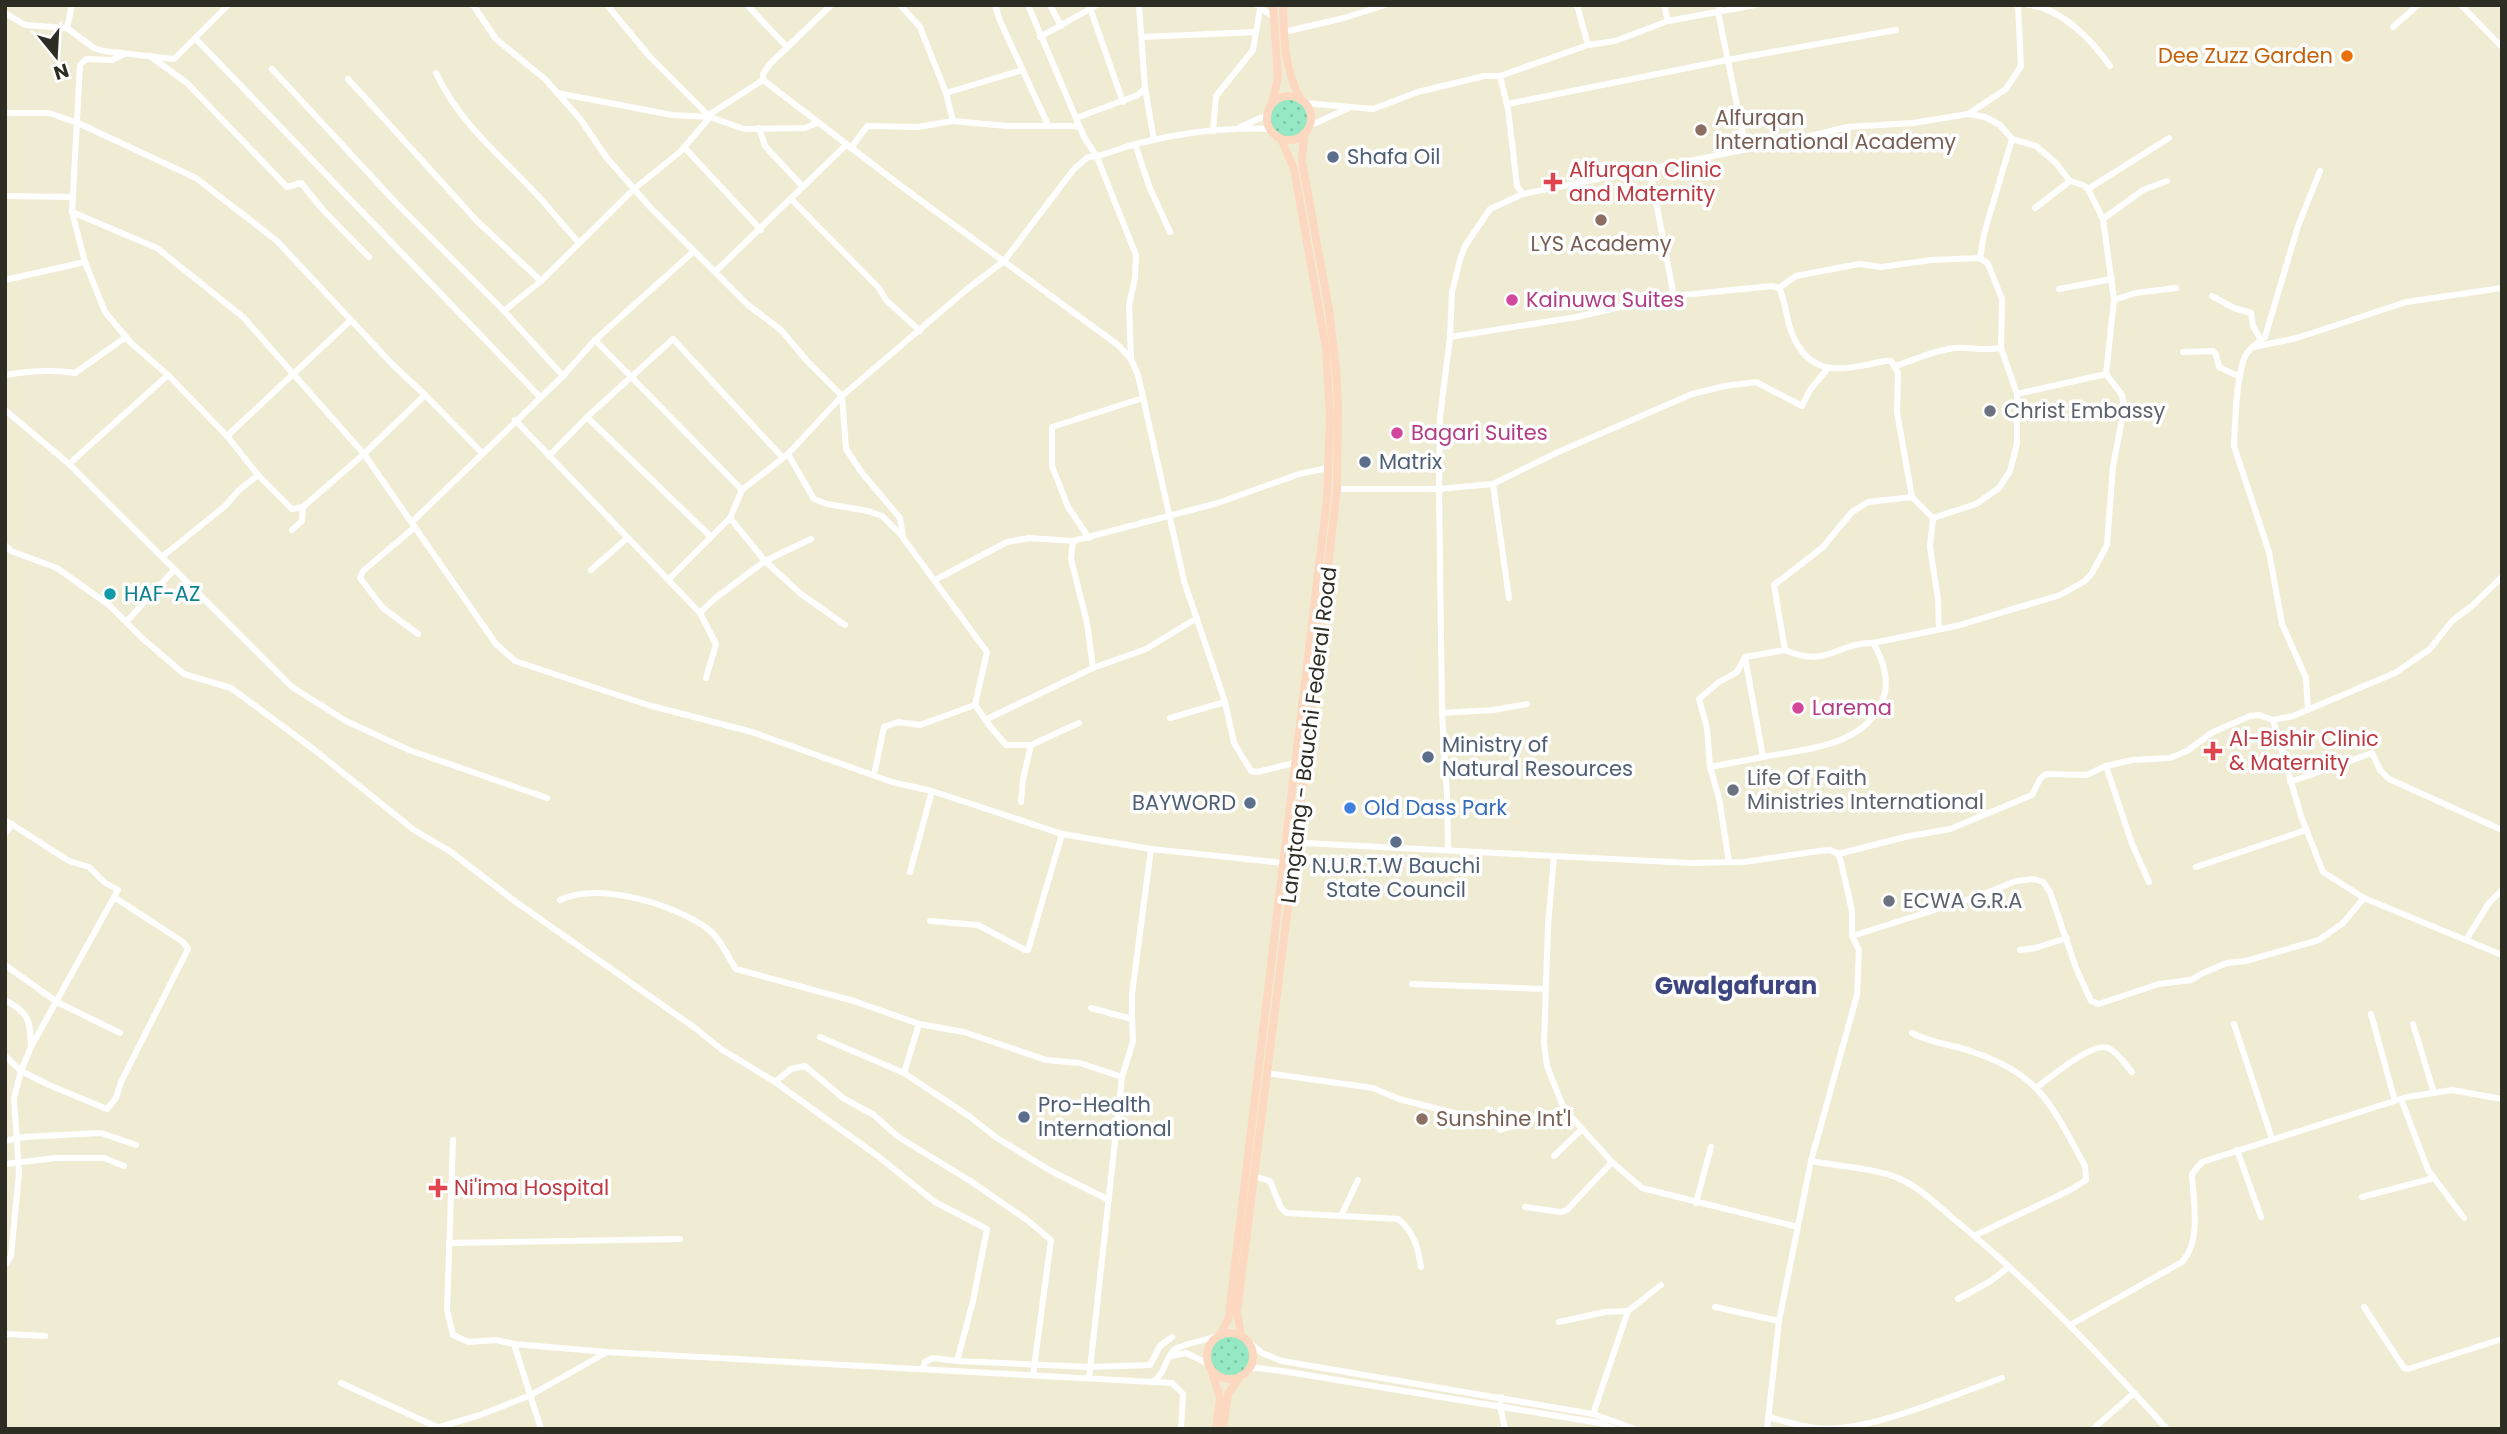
<svg xmlns="http://www.w3.org/2000/svg" width="2507" height="1434" viewBox="0 0 2507 1434" font-family="Poppins,sans-serif">
	<defs>
		<pattern id="grass-dots" width="8" height="8" patternUnits="userSpaceOnUse" patternTransform="scale(1.75)"><rect width="8" height="8" fill="#94e8c3"/><path d="M2 2h.1M6 6h.1" fill="none" stroke="#80c7a7" stroke-width="1.8" stroke-linecap="round"/></pattern>
	</defs>
	<rect width="100%" height="100%" fill="#f0ecd3"/>
	<g fill="url(#grass-dots)">
		<circle cx="1289" cy="118" r="19"/>
		<circle cx="1230" cy="1355" r="21"/>
	</g>
	<g fill="none" stroke-linecap="round" stroke-linejoin="round">
		<g stroke="#fff" stroke-width="6">
			<polyline points="473,5 496,39 545,79 581,120 606,157 649,206 748,305 781,330 808,362 842,396 846,449 862,473 900,518 903,538 987,652 975,705 989,725 1006,745 1031,745 1023,779 1021,802"/>
			<polyline points="747,5 787,47"/>
			<polyline points="831,5 770,64 763,74 763,80 901,186 1118,345 1131,359 1138,375 1184,581 1225,702 1234,743 1251,771 1257,772 1294,763"/>
			<polyline points="900,5 920,27 946,93 953,121"/>
			<polyline points="995,5 1000,21 1048,125"/>
			<polyline points="1028,5 1084,137 1097,157 1136,255 1135,278 1129,305 1131,358"/>
			<polyline points="1050,5 1061,26"/>
			<polyline points="1257,5 1273,17"/>
			<polyline points="1577,5 1588,45"/>
			<polyline points="1664,5 1668,21"/>
			<polyline points="1720,5 1718,12 1746,149"/>
			<path d="M2029 5C2061 8 2092 40 2110 66"/>
			<polyline points="2461,5 2502,47"/>
			<polyline points="1091,11 1123,102"/>
			<polyline points="5,13 25,25 67,28 94,48 103,51 174,59 228,5"/>
			<polyline points="2393,27 2418,5"/>
			<polyline points="67,28 72,5"/>
			<polyline points="1284,32 1344,18 1385,5"/>
			<polyline points="1040,37 1097,5"/>
			<polyline points="1142,37 1255,32"/>
			<polyline points="196,39 540,397"/>
			<polyline points="124,54 112,60 86,59 80,65 72,212 157,248 243,317 364,454 496,644 515,661 590,686 648,705 752,732 892,782 932,791 1062,834"/>
			<polyline points="150,56 187,83 287,187 301,183 323,210 369,257"/>
			<polyline points="272,69 398,205 504,311 563,376"/>
			<path d="M436 73C461 126 502 156 540 198 553 213 566 228 579 243"/>
			<polyline points="1500,76 1508,109 1517,186 1523,194"/>
			<polyline points="348,79 477,221 541,281"/>
			<polyline points="1145,88 1154,140"/>
			<polyline points="557,93 672,115 710,117 744,129 805,128 817,123"/>
			<polyline points="946,93 1023,70"/>
			<polyline points="1305,103 1373,109 1418,92 1484,76 1500,76 1588,45 1615,41 1668,21 1755,5"/>
			<polyline points="1507,104 1727,60 1896,30"/>
			<polyline points="5,113 49,113 78,123 196,178 277,241 393,365 425,395 364,454 303,507 292,509 258,475 227,436 168,375 131,343 105,312 85,262 72,212"/>
			<polyline points="710,114 763,80"/>
			<polyline points="1076,118 1138,95 1145,88 1139,5"/>
			<polyline points="1309,126 1349,108"/>
			<polyline points="1240,127 1267,115"/>
			<polyline points="759,128 765,146 803,187"/>
			<polyline points="1213,131 1216,96 1253,50 1260,9"/>
			<polyline points="1135,144 1149,186 1170,232"/>
			<polyline points="684,147 761,230"/>
			<polyline points="851,148 867,126 918,127 953,121 1007,126 1074,126 1080,128"/>
			<polyline points="1650,170 1674,297"/>
			<polyline points="2088,189 2169,138"/>
			<polyline points="5,196 73,197"/>
			<polyline points="791,199 879,288 886,300 920,331"/>
			<polyline points="2035,208 2070,181"/>
			<polyline points="2103,219 2143,190 2167,181"/>
			<polyline points="1980,258 1984,234 2012,139"/>
			<polyline points="716,271 846,145"/>
			<polyline points="5,280 85,262"/>
			<polyline points="1779,288 1796,276 1859,264 1881,267 1931,260 1980,258 1988,264 2002,299 2001,348 2017,394 2017,443 2010,471 1999,488 1976,504 1933,518"/>
			<polyline points="2059,289 2112,279"/>
			<polyline points="2212,296 2234,308 2251,313 2253,326 2261,340"/>
			<polyline points="2114,300 2135,293 2176,288"/>
			<polyline points="504,311 541,281 634,189 680,152 710,117 650,57 607,5"/>
			<path d="M1450 337 1577 317 1663 297 1772 286 1779 288C1786 302 1786 317 1791 331 1810 381 1845 369 1885 361H1891L1898 373 1897 412 1912 497 1868 502 1852 512 1822 548 1774 585 1785 650 1745 657 1763 757 1710 767 1719 798 1729 862"/>
			<polyline points="595,340 742,490"/>
			<polyline points="2254,347 2297,338 2406,302 2502,288"/>
			<polyline points="2183,352 2213,351 2216,355 2219,367 2240,377"/>
			<path d="M1895 366C1914 360 1935 350 1955 348 1971 347 1984 351 2001 348"/>
			<path d="M5 375C29 371 51 369 75 373L126 337"/>
			<polyline points="2017,394 2106,374"/>
			<polyline points="425,395 482,453"/>
			<polyline points="5,410 69,464 292,687 346,721 409,750 547,798"/>
			<polyline points="587,417 711,537"/>
			<polyline points="515,420 700,613"/>
			<polyline points="227,436 351,320"/>
			<polyline points="788,454 814,499 827,504 868,511 882,516 903,537"/>
			<polyline points="549,456 587,417 673,339 783,458"/>
			<polyline points="69,464 168,375"/>
			<polyline points="1493,484 1509,598"/>
			<polyline points="1337,489 1439,489 1440,417 1450,337 1452,292 1460,260 1465,246 1490,209 1523,194 1794,140 1847,127 1913,123 1968,114 2006,89 2021,66 2018,5"/>
			<polyline points="1912,497 1933,518 1930,547 1938,599 1939,629"/>
			<polyline points="412,522 563,376 595,340 693,252"/>
			<polyline points="415,527 363,571 360,578 383,608 418,634"/>
			<polyline points="292,530 302,521 303,507"/>
			<polyline points="1089,538 1068,507 1052,466 1052,427 1143,398"/>
			<polyline points="1073,541 1071,559 1087,623 1093,668"/>
			<polyline points="5,545 11,551 57,568 109,605 142,638 184,674 231,688 312,748 414,830 451,852 516,902 695,1028 721,1049 775,1082 879,1157 935,1202 987,1229 973,1301 957,1361 933,1358 925,1362 923,1369"/>
			<polyline points="163,556 225,506 239,490 258,475"/>
			<polyline points="591,570 627,538"/>
			<polyline points="669,579 730,518"/>
			<polyline points="935,580 1007,542 1029,538 1073,541 1218,503 1299,474 1328,468"/>
			<polyline points="127,621 173,571"/>
			<path d="M845 625 801 594 765 561 730 518 742 490 788 454 842 396 966 290 1004 261 1074 169 1088 157C1103 157 1124 146 1140 143 1182 133 1227 127 1270 129"/>
			<polyline points="1873,643 1956,626 2060,595 2085,581 2092,573 2107,545 2113,466 2124,409 2122,395 2106,374 2114,300 2103,219 2088,189 2083,185 2070,181 2055,162 2036,146 2012,139 2000,125 1985,117 1968,114"/>
			<polyline points="706,678 716,644 700,613 713,600 765,561 811,539"/>
			<path d="M2308 710 2306 678 2282 624 2269 552 2234 446C2235 423 2236 383 2243 362 2246 350 2256 344 2265 337L2298 226 2320 171"/>
			<polyline points="1442,713 1493,710 1527,704"/>
			<polyline points="1170,718 1225,702"/>
			<polyline points="985,720 1093,668 1146,649 1197,618"/>
			<polyline points="2273,720 2301,816 2323,872 2364,898 2502,955"/>
			<polyline points="1031,745 1079,723"/>
			<path d="M1763 757C1805 749 1867 746 1883 699 1890 681 1883 659 1873 643 1838 642 1827 669 1785 650"/>
			<polyline points="2106,766 2132,844 2149,882"/>
			<polyline points="1710,767 1707,728 1699,699 1719,682 1737,672 1745,657"/>
			<polyline points="875,770 884,727 898,722 920,725 975,705"/>
			<polyline points="2290,782 2372,753 2380,770 2389,779 2502,830"/>
			<polyline points="5,820 69,861 89,867 104,882 118,890 31,1047 21,1071 14,1098 19,1173 11,1256 5,1265"/>
			<polyline points="5,834 12,824"/>
			<polyline points="1285,842 1690,863 1744,862 1819,851 1830,850 1838,854 1841,862 1852,911 1852,936 1859,950 1857,995 1811,1161 1779,1321 1767,1429"/>
			<polyline points="1448,850 1447,794 1442,713 1439,489 1493,484 1556,453 1692,394 1725,386 1756,382 1802,406 1810,390 1828,368"/>
			<polyline points="1838,854 1905,837 1950,829 2032,795 2040,779 2046,774 2086,775 2106,766 2132,760 2170,758 2187,751 2213,732 2250,716 2259,715 2273,720 2293,716 2395,673 2430,649 2452,621 2473,605 2502,577"/>
			<polyline points="1554,856 1548,926 1544,1043 1547,1066 1564,1109 1612,1162 1642,1188 1798,1227"/>
			<polyline points="2196,867 2306,830"/>
			<polyline points="910,872 932,791"/>
			<path d="M560 900C599 881 676 905 708 929 720 938 728 957 736 969L854 1001 919 1024"/>
			<polyline points="930,921 978,925 1025,950 1028,950 1062,834 1151,849 1283,863"/>
			<polyline points="1852,936 1979,896 2016,881 2034,879 2043,882 2050,892 2076,968 2091,1001 2099,1004 2159,984 2191,980 2203,973 2227,963 2246,961 2319,940 2343,923 2364,898"/>
			<polyline points="2466,940 2489,903 2502,890"/>
			<polyline points="2020,950 2035,948 2067,938"/>
			<polyline points="5,965 57,1002 120,1033"/>
			<polyline points="1412,984 1546,989"/>
			<path d="M5 1000C29 1013 30 1020 31 1045"/>
			<polyline points="2371,1014 2395,1101"/>
			<polyline points="1132,1019 1132,994 1151,849"/>
			<polyline points="2234,1024 2272,1139"/>
			<polyline points="2413,1024 2434,1093"/>
			<path d="M1912 1033C1932 1044 1953 1044 1973 1052 2042 1075 2052 1107 2085 1166L2086 1180 2070 1190 1974 1236"/>
			<polyline points="820,1037 904,1073 969,1116 997,1138 1051,1171 1109,1200"/>
			<polyline points="5,1056 21,1071 49,1085 107,1109 116,1098 121,1082 188,949 183,942 114,897"/>
			<polyline points="904,1073 919,1024 964,1032 1046,1060 1080,1063 1122,1077"/>
			<polyline points="1267,1073 1373,1088 1399,1099 1466,1116"/>
			<polyline points="775,1082 791,1069 805,1066 843,1098 874,1115 897,1136 972,1182 1027,1220 1051,1240 1033,1375"/>
			<path d="M2037 1087C2050 1078 2093 1041 2108 1048 2118 1052 2125 1065 2132 1072"/>
			<polyline points="2401,1099 2428,1170 2464,1218"/>
			<polyline points="1500,1130 1564,1109"/>
			<polyline points="453,1140 447,1310 453,1335 469,1342 496,1340 514,1344 607,1352 1172,1383 1183,1394 1181,1429"/>
			<polyline points="5,1141 24,1137 101,1133 136,1145"/>
			<polyline points="2237,1150 2261,1217"/>
			<polyline points="1554,1156 1581,1130"/>
			<path d="M1811 1161C1837 1166 1865 1167 1890 1175 1914 1182 1936 1204 1955 1220 2032 1283 2100 1355 2167 1429"/>
			<polyline points="5,1164 56,1158 104,1158 124,1166"/>
			<path d="M1254 1176 1270 1181 1281 1208 1287 1213 1398 1219C1414 1232 1418 1247 1421 1267"/>
			<polyline points="2362,1197 2434,1178"/>
			<polyline points="1696,1203 1711,1147"/>
			<polyline points="1525,1207 1561,1212 1567,1210 1612,1162"/>
			<polyline points="1341,1216 1358,1180"/>
			<polyline points="449,1243 680,1239"/>
			<polyline points="1958,1299 1989,1282 2009,1267"/>
			<polyline points="1715,1307 1779,1321"/>
			<polyline points="2364,1307 2404,1368 2408,1369 2502,1339"/>
			<polyline points="1559,1322 1605,1312 1628,1311"/>
			<path d="M2070 1325 2182 1262C2202 1241 2193 1201 2192 1174L2202 1162 2407 1097 2452 1090 2502 1099"/>
			<polyline points="5,1334 45,1336"/>
			<polyline points="1249,1342 1262,1353 1282,1361 1593,1414 1635,1429"/>
			<polyline points="514,1344 541,1429"/>
			<polyline points="1171,1356 1186,1353 1207,1363"/>
			<polyline points="957,1361 1089,1367 1150,1365 1160,1346 1172,1337"/>
			<polyline points="1249,1369 1257,1368 1282,1371 1600,1423 1615,1429"/>
			<polyline points="1089,1378 1122,1077 1133,1041 1132,1019 1091,1008"/>
			<path d="M1153 1382C1167 1371 1164 1360 1174 1350 1181 1344 1207 1340 1217 1336"/>
			<polyline points="341,1383 437,1427"/>
			<polyline points="1501,1397 1500,1406 1505,1429"/>
			<polyline points="1593,1414 1628,1311 1661,1285"/>
			<path d="M1768 1417C1783 1421 1800 1426 1815 1428 1866 1434 1953 1395 2002 1378"/>
			<polyline points="433,1429 480,1415 531,1395 607,1352"/>
			<polyline points="2093,1429 2134,1393"/>
		</g>
		<g stroke="#fdd8c1" stroke-width="8">
			<path d="M1283 5C1284 40 1284 69 1301 100"/>
			<circle cx="1289" cy="118" r="22"/>
			<polyline points="1272,103 1278,77 1273,5"/>
			<circle cx="1230" cy="1356" r="23"/>
			<polyline points="1221,1334 1229,1317 1231,1297 1327,499 1330,418 1326,349 1294,169 1281,139"/>
			<polyline points="1241,1335 1237,1312 1296,843 1337,489 1338,404 1336,368 1329,310 1302,161 1304,134"/>
			<polyline points="1212,1373 1220,1398 1216,1429"/>
			<polyline points="1223,1429 1228,1394 1240,1377"/>
		</g>
	</g>
	<circle fill="#e8710a" stroke="#fff" stroke-width="2.5" cx="2347" cy="56" r="7"/>
	<g fill="#8d6e63" stroke="#fff" stroke-width="2.5">
		<circle cx="1701" cy="130" r="7"/>
		<circle cx="1601" cy="220" r="7"/>
		<circle cx="1422" cy="1119" r="7"/>
	</g>
	<g fill="#5c6f8a" stroke="#fff" stroke-width="2.5">
		<circle cx="1333" cy="157" r="7"/>
		<circle cx="1365" cy="462" r="7"/>
		<circle cx="1428" cy="757" r="7"/>
		<circle cx="1250" cy="803" r="7"/>
		<circle cx="1396" cy="842" r="7"/>
		<circle cx="1024" cy="1117" r="7"/>
	</g>
	<g fill="#e0444e" stroke="#fff" stroke-width="2.5">
		<path d="M1549.5 171.5h7v7h7v7h-7v7h-7v-7h-7v-7h7z"/>
		<path d="M2209.5 740.5h7v7h7v7h-7v7h-7v-7h-7v-7h7z"/>
		<path d="M434.5 1177.5h7v7h7v7h-7v7h-7v-7h-7v-7h7z"/>
	</g>
	<g fill="#d1479c" stroke="#fff" stroke-width="2.5">
		<circle cx="1512" cy="300" r="7"/>
		<circle cx="1397" cy="433" r="7"/>
		<circle cx="1798" cy="708" r="7"/>
	</g>
	<g fill="#6b7280" stroke="#fff" stroke-width="2.5">
		<circle cx="1990" cy="411" r="7"/>
		<circle cx="1733" cy="790" r="7"/>
		<circle cx="1889" cy="901" r="7"/>
	</g>
	<circle fill="#0f9aa8" stroke="#fff" stroke-width="2.5" cx="110" cy="594" r="7"/>
	<circle fill="#3f7fe0" stroke="#fff" stroke-width="2.5" cx="1350" cy="808" r="7"/>
	<g text-anchor="middle" stroke-width="7" stroke-linejoin="round" paint-order="stroke">
		<g font-size="21" fill="#c56008" stroke="#fff" text-anchor="end">
			<text x="2333" y="63">Dee Zuzz Garden</text>
		</g>
		<g font-size="21" fill="#785e54" stroke="#fff" text-anchor="start">
			<text x="1715" y="125">Alfurqan<tspan x="1715" dy="24">International Academy</tspan></text>
			<text x="1601" y="251" text-anchor="middle">LYS Academy</text>
			<text x="1436" y="1126">Sunshine Int'l</text>
		</g>
		<g font-size="21" fill="#4e5e75" stroke="#fff" text-anchor="start">
			<text x="1347" y="164">Shafa Oil</text>
			<text x="1379" y="469">Matrix</text>
			<text x="1442" y="752">Ministry of<tspan x="1442" dy="24">Natural Resources</tspan></text>
			<text x="1236" y="810" text-anchor="end">BAYWORD</text>
			<text x="1396" y="873" text-anchor="middle">N.U.R.T.W Bauchi<tspan x="1396" dy="24">State Council</tspan></text>
			<text x="1038" y="1112">Pro-Health<tspan x="1038" dy="24">International</tspan></text>
		</g>
		<g font-size="21" fill="#be3a42" stroke="#fff" text-anchor="start">
			<text x="1569" y="177">Alfurqan Clinic<tspan x="1569" dy="24">and Maternity</tspan></text>
			<text x="2229" y="746">Al-Bishir Clinic<tspan x="2229" dy="24">&amp; Maternity</tspan></text>
			<text x="454" y="1195">Ni'ima Hospital</text>
		</g>
		<g font-size="21" fill="#b23c85" stroke="#fff" text-anchor="start">
			<text x="1526" y="307">Kainuwa Suites</text>
			<text x="1411" y="440">Bagari Suites</text>
			<text x="1812" y="715">Larema</text>
		</g>
		<g font-size="21" fill="#5b616d" stroke="#fff" text-anchor="start">
			<text x="2004" y="418">Christ Embassy</text>
			<text x="1747" y="785">Life Of Faith<tspan x="1747" dy="24">Ministries International</tspan></text>
			<text x="1903" y="908">ECWA G.R.A</text>
		</g>
		<g font-size="21" fill="#0d838f" stroke="#fff" text-anchor="start">
			<text x="124" y="601">HAF-AZ</text>
		</g>
		<g font-size="21" fill="#2e2d24" stroke="#fff">
			<text transform="translate(1309 735) rotate(-83)" y="7">Langtang - Bauchi Federal Road</text>
		</g>
		<g font-size="21" fill="#366cbe" stroke="#fff" text-anchor="start">
			<text x="1364" y="815">Old Dass Park</text>
		</g>
		<g font-size="24" font-weight="bold" fill="#3e4682" stroke="#fff">
			<text x="1736" y="994">Gwalgafuran</text>
		</g>
	</g>
	<rect width="2507" height="1434" fill="none" stroke="#2e2d24" stroke-width="14"/>
	<g transform="translate(56 56) rotate(162)" stroke="#ffffff" stroke-width="5" paint-order="stroke">
	<path d="M0-5L12 26L0 18L-12 26Z" fill="#2e2d24"/>
	<text y="-10" font-size="19" font-weight="bold" text-anchor="middle" fill="#2e2d24">N</text>
	</g>
</svg>
